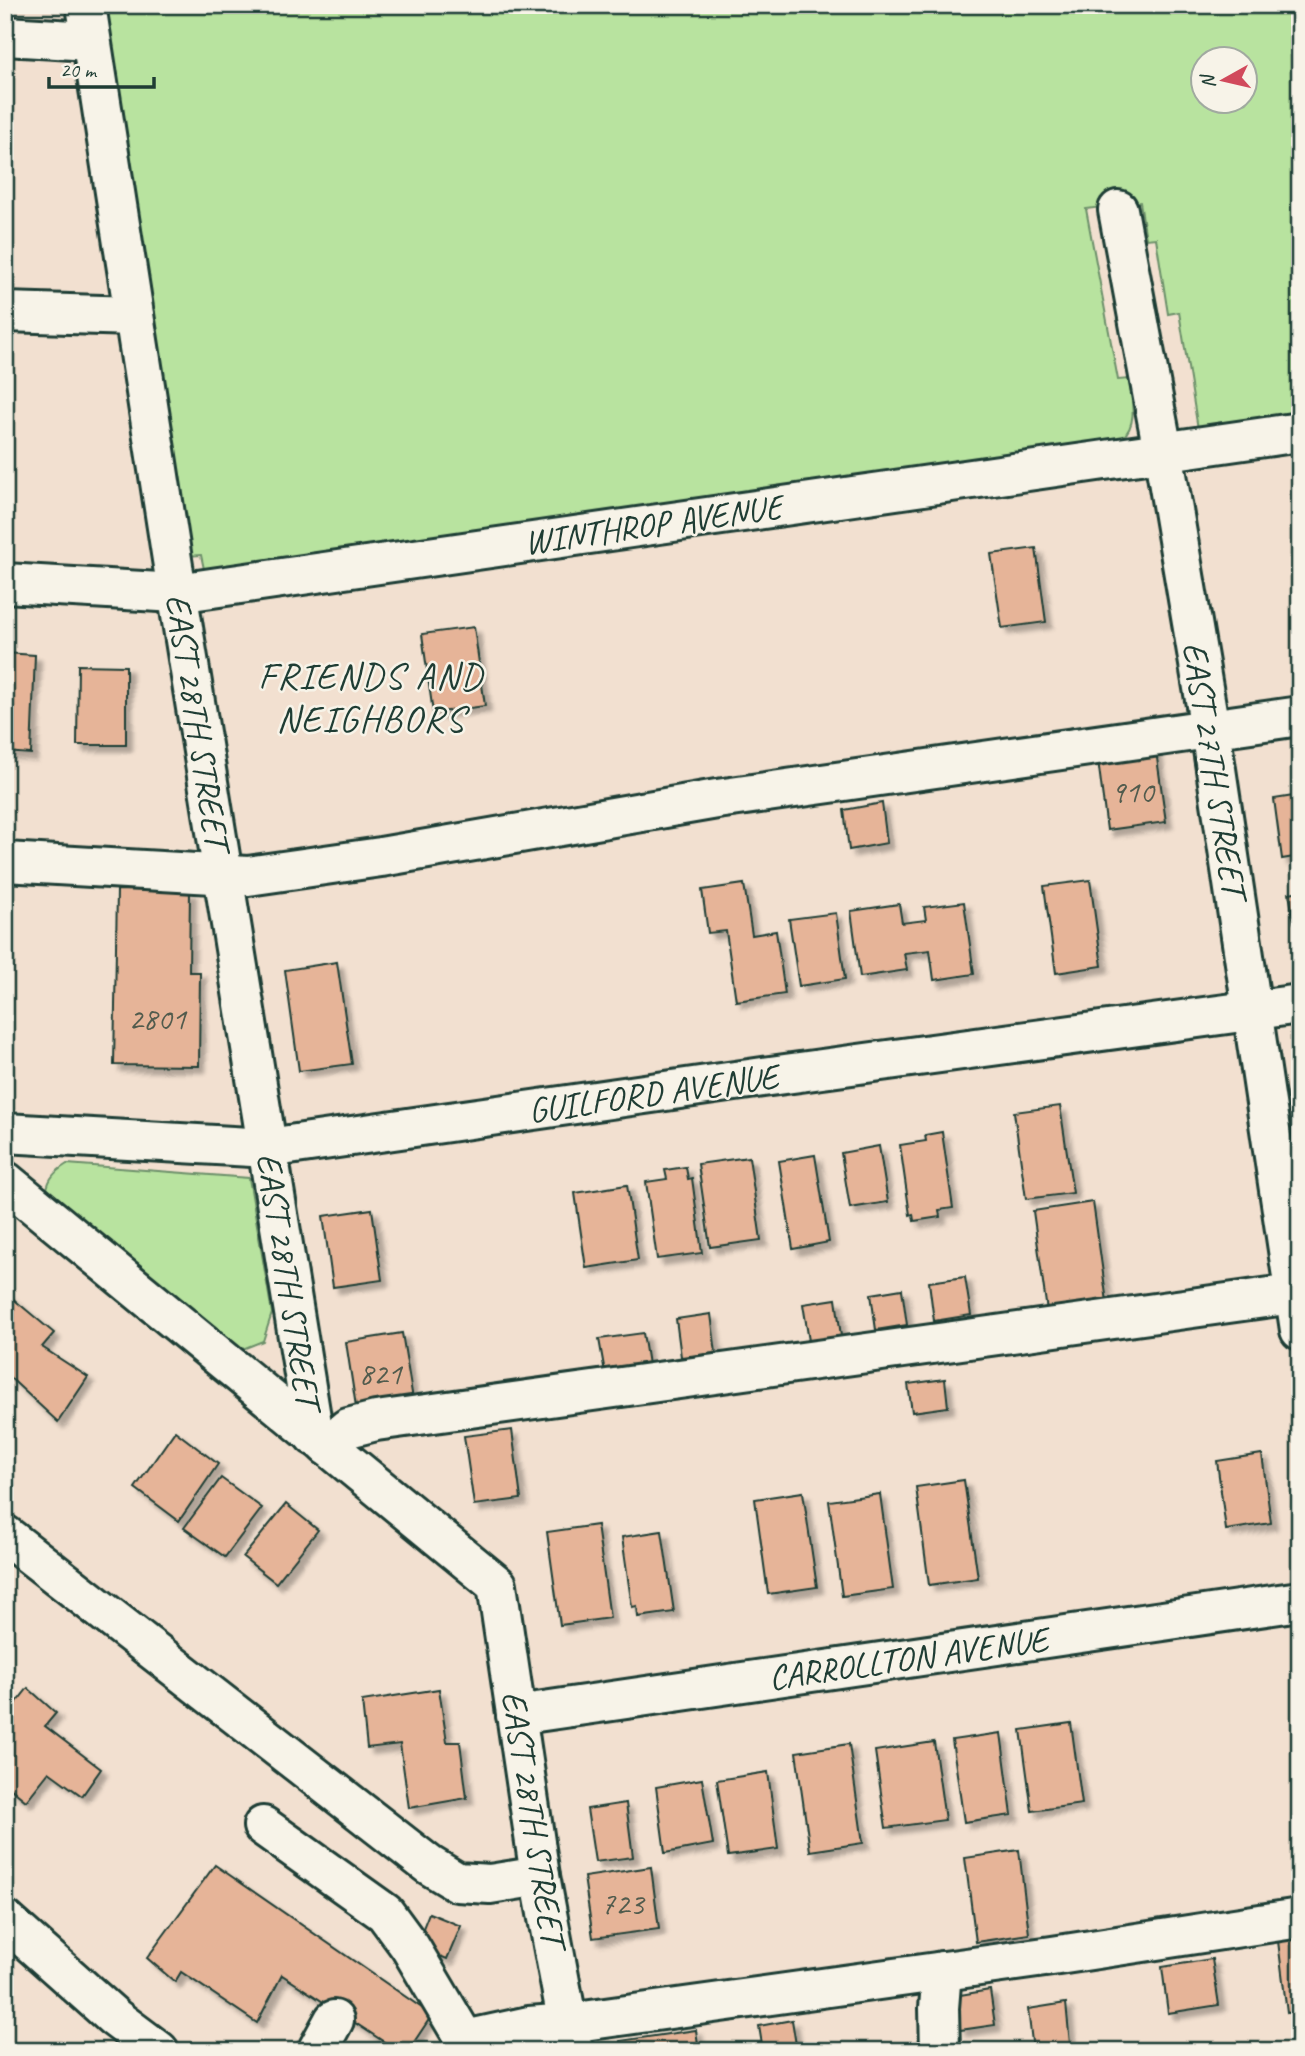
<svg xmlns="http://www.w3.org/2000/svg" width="1305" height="2056" viewBox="0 0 1305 2056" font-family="Caveat,sans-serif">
	<defs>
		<filter id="shadow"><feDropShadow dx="6" dy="6" stdDeviation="2" flood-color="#0004"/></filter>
	</defs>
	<rect width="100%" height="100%" fill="#f2e0d0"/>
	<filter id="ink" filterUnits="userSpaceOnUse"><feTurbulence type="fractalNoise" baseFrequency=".0143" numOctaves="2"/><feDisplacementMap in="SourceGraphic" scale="14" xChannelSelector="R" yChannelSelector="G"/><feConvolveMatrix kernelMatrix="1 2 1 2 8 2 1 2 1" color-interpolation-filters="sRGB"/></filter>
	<g filter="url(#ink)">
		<g fill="#b8e39f" stroke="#6c906a" stroke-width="2" fill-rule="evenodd">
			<path d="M98 5H1300V416L1198 429 1179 312 1168 314 1156 238 1146 239 1140 202 1086 209 1118 380 1129 379C1131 398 1139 424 1122 438L214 570 204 569 201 555 187 556ZM1204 60H1246V102H1204Z"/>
			<path d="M67 1164 249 1178 272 1313 263 1341 240 1350 46 1199C46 1182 52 1173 67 1164Z"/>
		</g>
		<g fill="#e6b498" stroke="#1f3d34" stroke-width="2" filter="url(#shadow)">
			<polygon points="1036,548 1046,622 1002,628 991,554"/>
			<polygon points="474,627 485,706 433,713 422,634"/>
			<polygon points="5,653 35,655 31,754 5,752"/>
			<polygon points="78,665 126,666 126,745 77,745"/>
			<polygon points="1156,751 1166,822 1107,830 1098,760"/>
			<polygon points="1300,795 1300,856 1282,859 1274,799"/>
			<polygon points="882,803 887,843 849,850 844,810"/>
			<polygon points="1090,880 1102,966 1056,973 1044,886"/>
			<polygon points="744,884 752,935 776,931 785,994 736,1001 726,931 708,933 702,890"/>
			<polygon points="117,890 190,891 189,972 200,972 199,1066 114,1065"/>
			<polygon points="1300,891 1300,922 1294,923 1289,893"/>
			<polygon points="964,902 974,974 934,980 930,950 904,953 907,970 860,977 851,911 899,904 902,923 926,920 924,907"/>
			<polygon points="836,913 845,979 799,986 789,919"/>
			<polygon points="337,962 352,1064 299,1071 285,970"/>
			<polygon points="1060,1106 1073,1193 1026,1199 1014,1112"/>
			<polygon points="942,1132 953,1208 939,1210 940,1217 914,1221 913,1214 910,1215 900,1145 926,1141 925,1135"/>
			<polygon points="879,1146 888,1202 850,1208 841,1153"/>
			<polygon points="815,1155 829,1242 793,1249 779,1161"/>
			<polygon points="749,1157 761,1240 710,1247 698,1164"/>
			<polygon points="686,1167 688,1179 692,1178 702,1253 657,1259 646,1182 667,1179 665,1170"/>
			<polygon points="627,1185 638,1260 586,1268 575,1193"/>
			<polygon points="1093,1202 1108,1309 1048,1318 1033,1211"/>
			<polygon points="372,1209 382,1280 333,1287 323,1216"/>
			<polygon points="965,1277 971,1315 934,1321 929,1282"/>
			<polygon points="902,1289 907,1325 876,1330 871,1294"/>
			<polygon points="5,1292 54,1333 42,1347 88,1377 58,1422 5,1373"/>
			<polygon points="836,1299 841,1336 809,1341 803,1304"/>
			<polygon points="711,1314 716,1353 681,1357 676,1319"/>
			<polygon points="402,1333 414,1405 357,1413 346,1342"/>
			<polygon points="643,1333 649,1371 606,1378 599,1339"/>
			<polygon points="945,1379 948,1407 912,1412 908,1384"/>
			<polygon points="512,1430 521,1499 474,1505 464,1436"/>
			<polygon points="175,1431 218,1464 179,1521 135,1488"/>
			<polygon points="1262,1454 1271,1523 1226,1530 1217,1461"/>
			<polygon points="221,1478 262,1508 225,1557 184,1528"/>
			<polygon points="964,1480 978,1578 929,1585 916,1487"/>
			<polygon points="803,1492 817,1587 768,1594 755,1499"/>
			<polygon points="880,1494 893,1589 842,1596 829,1501"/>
			<polygon points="286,1504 318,1530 276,1583 243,1557"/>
			<polygon points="597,1525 610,1618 560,1625 547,1532"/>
			<polygon points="662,1531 674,1612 638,1617 637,1606 632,1607 622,1537"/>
			<polygon points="28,1688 56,1713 45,1726 101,1769 82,1796 49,1772 26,1801 5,1784 5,1717"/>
			<polygon points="439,1689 447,1742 460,1742 467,1798 409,1808 400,1744 367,1748 362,1701"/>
			<polygon points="1071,1723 1082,1804 1032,1811 1021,1730"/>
			<polygon points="1001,1733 1012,1815 964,1822 952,1740"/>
			<polygon points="934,1742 945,1820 886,1828 875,1751"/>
			<polygon points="849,1744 863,1843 810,1851 796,1752"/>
			<polygon points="768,1772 778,1849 728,1856 717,1780"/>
			<polygon points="702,1779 713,1844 665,1853 656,1787"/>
			<polygon points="626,1803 633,1857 595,1862 587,1809"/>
			<polygon points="1019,1850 1029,1934 976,1942 965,1858"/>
			<polygon points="215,1865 432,2015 408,2051 398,2051 282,1975 257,2023 181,1972 175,1982 147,1958"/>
			<polygon points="651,1867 659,1929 593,1938 584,1877"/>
			<polygon points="429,1913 461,1926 447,1959 416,1946"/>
			<polygon points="1300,1938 1300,2011 1287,2013 1278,1941"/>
			<polygon points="1212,1959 1219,2005 1168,2013 1162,1967"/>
			<polygon points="990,1990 995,2025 960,2030 954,1996"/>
			<polygon points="1066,2003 1070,2044 1033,2050 1028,2009"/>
			<polygon points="792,2020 797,2051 763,2051 759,2026"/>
			<polygon points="696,2030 699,2051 621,2051 620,2041"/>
		</g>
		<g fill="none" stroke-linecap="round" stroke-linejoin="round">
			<defs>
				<g id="minor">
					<polyline points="86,5 173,566 314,1436"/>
					<polyline points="5,36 91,41"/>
					<polyline points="1118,210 1163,451 1210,729 1300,1330"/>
					<polyline points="5,312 134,316"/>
					<polyline points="5,583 177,593 1300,432"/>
					<polyline points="5,862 248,876 381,857 717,799 1300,716"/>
					<polyline points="5,1133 268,1148 763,1077 1300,1004"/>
					<polyline points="5,1181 497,1585 540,1876 573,2051"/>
					<polyline points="327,1446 348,1428 376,1421 1300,1293"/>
					<polyline points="5,1535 429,1865 457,1882 490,1884 540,1876"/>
					<polyline points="516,1715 1300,1601"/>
					<polyline points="263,1826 385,1913 410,1947 465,2040 529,2026 569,2023 1052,1956 1300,1918"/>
					<polyline points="5,1920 115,2018 159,2051"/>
					<polyline points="317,2051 334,2020"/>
					<polyline points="940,2051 939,2008 942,1971"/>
				</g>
			</defs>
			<use href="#minor" stroke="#1f3d34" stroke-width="44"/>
			<use href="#minor" stroke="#f7f3e8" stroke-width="38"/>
		</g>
	</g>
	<g text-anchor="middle" stroke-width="5" stroke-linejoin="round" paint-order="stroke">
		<g font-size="32" fill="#515b4d">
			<text x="1132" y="802">910</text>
			<text x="157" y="1029">2801</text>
			<text x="380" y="1384">821</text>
			<text x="622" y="1914">723</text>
		</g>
		<g font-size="35" fill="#1f3d34" stroke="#f7f3e8">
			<text transform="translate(653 524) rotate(-8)" y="12">WINTHROP AVENUE</text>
			<text transform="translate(198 721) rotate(81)" y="12">EAST 28TH STREET</text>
			<text transform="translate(1215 769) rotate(81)" y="12">EAST 27TH STREET</text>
			<text transform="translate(653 1093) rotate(-8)" y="12">GUILFORD AVENUE</text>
			<text transform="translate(289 1280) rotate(81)" y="12">EAST 28TH STREET</text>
			<text transform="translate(908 1658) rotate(-8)" y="12">CARROLLTON AVENUE</text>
			<text transform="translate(534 1818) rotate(81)" y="12">EAST 28TH STREET</text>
		</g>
		<g font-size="37" letter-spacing="2" fill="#1f3d34" stroke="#f7f3e8">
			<text x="371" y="688">FRIENDS AND<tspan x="371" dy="43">NEIGHBORS</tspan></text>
		</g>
	</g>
	<rect width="1305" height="2056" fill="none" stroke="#f7f3e8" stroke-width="28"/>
	<rect x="14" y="14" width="1277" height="2028" fill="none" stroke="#1f3d34" stroke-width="2.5" filter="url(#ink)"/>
	<g transform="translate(1224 80) rotate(262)"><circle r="33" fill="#f7f3e8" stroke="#a1aaa0" stroke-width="2"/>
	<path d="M0-5L12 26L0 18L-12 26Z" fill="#d1495b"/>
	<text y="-10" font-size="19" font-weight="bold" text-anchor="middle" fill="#1f3d34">N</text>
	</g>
	<path d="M49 77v10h105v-10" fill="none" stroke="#1f3d34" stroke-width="3.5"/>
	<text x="60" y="77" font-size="21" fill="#1f3d34" stroke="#f7f3e8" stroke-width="5" paint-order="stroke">20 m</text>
</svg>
